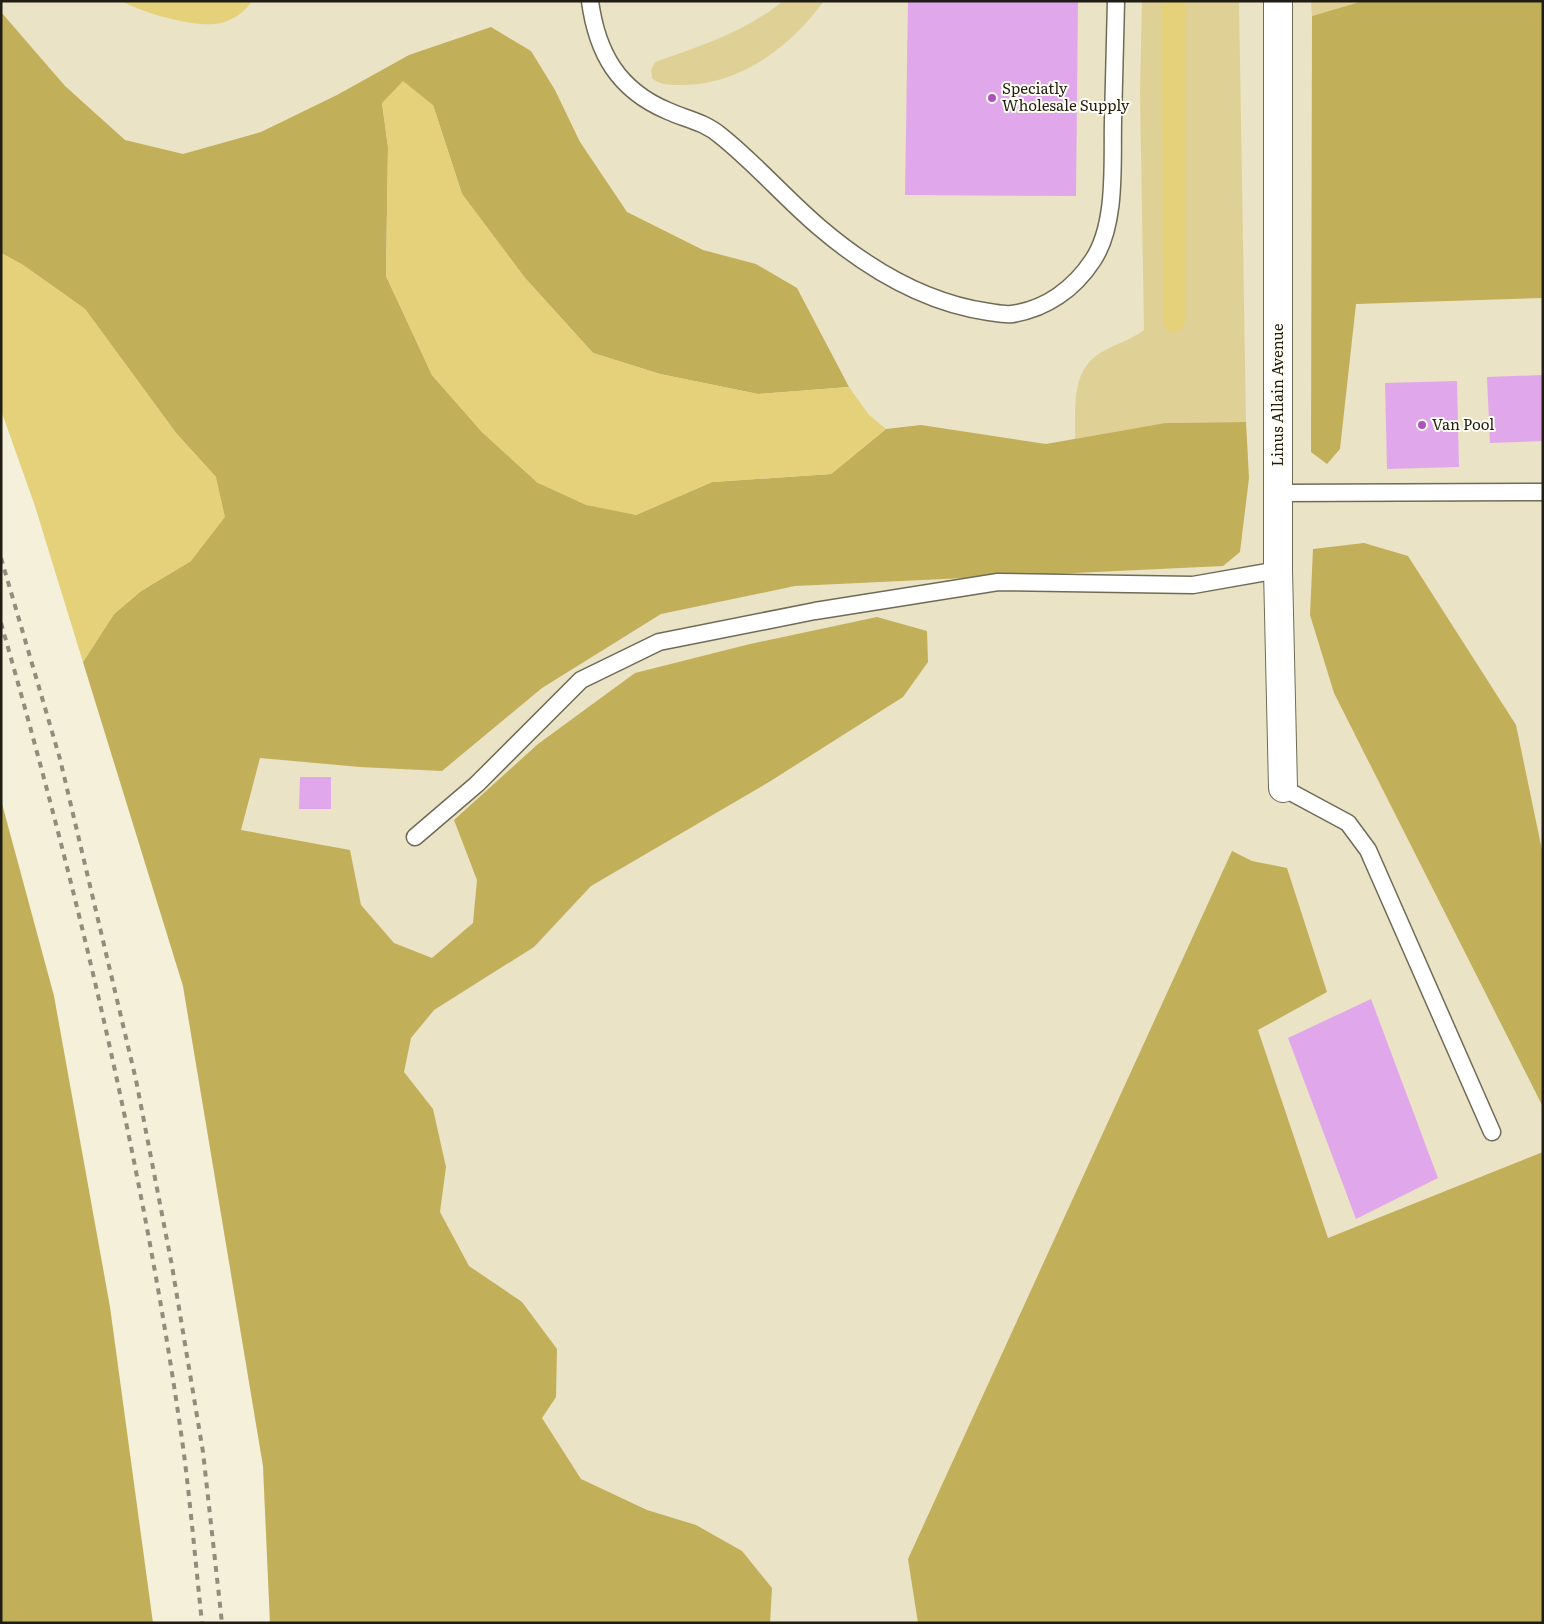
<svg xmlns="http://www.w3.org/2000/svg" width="1544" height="1624" viewBox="0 0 1544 1624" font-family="Literata,serif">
	<rect width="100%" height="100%" fill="#f5f0d9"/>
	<polygon fill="#eae3c5" points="1,1 1543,1 1543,1623 270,1623 263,1466 183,986 35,506 1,410"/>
	<g fill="#dfd195">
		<path d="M783 1H824C792 45 741 85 684 85 672 85 661 86 652 78L651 70 655 62C701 46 745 32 783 1Z"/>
		<path d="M1142 1H1239L1246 422 1165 423 1075 439C1076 407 1070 370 1102 352 1117 343 1129 341 1144 330L1140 93Z"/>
		<polygon points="1311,1 1363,1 1312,16"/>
	</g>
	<g fill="#c2af59">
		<polygon points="1363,1 1543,1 1543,298 1356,304 1340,449 1327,464 1311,452 1312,16"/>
		<polygon points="1,12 65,86 125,140 183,154 261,132 337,95 409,55 491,27 531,51 555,90 580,142 627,212 703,250 756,264 797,288 849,387 758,394 660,374 593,353 525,278 462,194 433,105 382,103 388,147 386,276 432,375 482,432 538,483 636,515 712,482 831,474 886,429 921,425 1046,444 1165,423 1246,422 1249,478 1240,552 1223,566 795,586 661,614 542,688 442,771 360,767 260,758 241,830 350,850 361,905 394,943 432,958 473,923 477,880 454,820 538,744 635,673 750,644 877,617 927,631 928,662 903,697 769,782 591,886 534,947 434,1010 411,1038 404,1072 433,1109 446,1167 440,1212 469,1266 522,1302 557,1349 556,1397 542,1418 581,1479 647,1510 696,1525 742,1551 772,1588 770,1623 270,1623 263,1466 183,986 83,662 114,614 141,591 191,561 216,477 176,433 85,309 23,265 1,253"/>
		<polygon points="1364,543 1408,556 1516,725 1543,855 1543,1107 1334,693 1310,615 1313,549"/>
		<polygon points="1,800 54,996 110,1307 153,1623 1,1623"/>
		<polygon points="1232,851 1252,861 1287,868 1327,992 1258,1030 1328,1238 1543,1152 1543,1623 918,1623 908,1559"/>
	</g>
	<g fill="#e4d17a">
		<path d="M122 1H252C244 13 234 19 221 23 198 29 142 13 122 1Z"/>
		<polygon points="1162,1 1186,1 1186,321 1181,330 1173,333 1167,330 1163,322"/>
		<polygon points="403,81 433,105 462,194 525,278 593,353 660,374 758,394 849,387 869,415 886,429 831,474 712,482 636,515 586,505 538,483 482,432 432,375 386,276 388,147 382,103"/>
		<polygon points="1,253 23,265 85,309 176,433 216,477 225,517 191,561 141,591 114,614 83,662 35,506 1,410"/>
	</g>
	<g fill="#e0a8ea">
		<polygon points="908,1 1078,1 1076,196 905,195"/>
		<polygon points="1543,375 1543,441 1490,443 1487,377"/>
		<polygon points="1457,381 1459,467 1387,469 1385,383"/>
		<polygon points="300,777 331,777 331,809 299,809"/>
		<polygon points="1371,999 1438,1178 1356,1219 1288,1038"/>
	</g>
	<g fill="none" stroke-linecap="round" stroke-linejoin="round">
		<defs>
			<g id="service">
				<path d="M590 1C597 53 618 90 668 111 686 119 705 122 721 136 756 164 785 198 819 227 867 268 925 303 989 312 996 313 1005 315 1012 314 1046 309 1074 289 1093 260 1117 224 1112 163 1113 121 1114 81 1115 41 1116 1"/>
				<polyline points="1278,493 1543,492"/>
				<polyline points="1283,788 1348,823 1368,850 1492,1132"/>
				<polyline points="415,837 477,784 581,680 659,642 815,611 998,582 1193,585 1278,570"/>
			</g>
			<polyline id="minor" points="1278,1 1278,570 1283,788"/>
		</defs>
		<use href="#service" stroke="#706b57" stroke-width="19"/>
		<use href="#minor" stroke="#706b57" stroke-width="30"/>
		<use href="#service" stroke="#fff" stroke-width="16"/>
		<use href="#minor" stroke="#fff" stroke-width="28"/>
		<g stroke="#908d7c" stroke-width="4" stroke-dasharray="6 6" stroke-linecap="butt">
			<polyline points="1,558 60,759 136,1080 172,1266 203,1452 222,1623"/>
			<path d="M1 623C79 895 145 1173 184 1454 191 1510 196 1567 202 1623"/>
		</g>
	</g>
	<g fill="#ae53be" stroke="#fffdf4" stroke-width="2">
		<circle cx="992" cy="98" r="5"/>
		<circle cx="1422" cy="425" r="5"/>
	</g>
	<g text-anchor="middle" stroke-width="4" stroke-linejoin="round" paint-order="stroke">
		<g font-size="15" fill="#1f1d14" stroke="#fffdf4" text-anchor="start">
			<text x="1002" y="94">Speciatly<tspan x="1002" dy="17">Wholesale Supply</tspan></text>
			<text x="1432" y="430">Van Pool</text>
		</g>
		<g font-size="15" fill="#1f1d14" stroke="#fffdf4">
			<text transform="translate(1278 395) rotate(-90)" y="5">Linus Allain Avenue</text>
		</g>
	</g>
	<rect width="1544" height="1624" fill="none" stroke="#1f1d14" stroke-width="5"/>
</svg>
